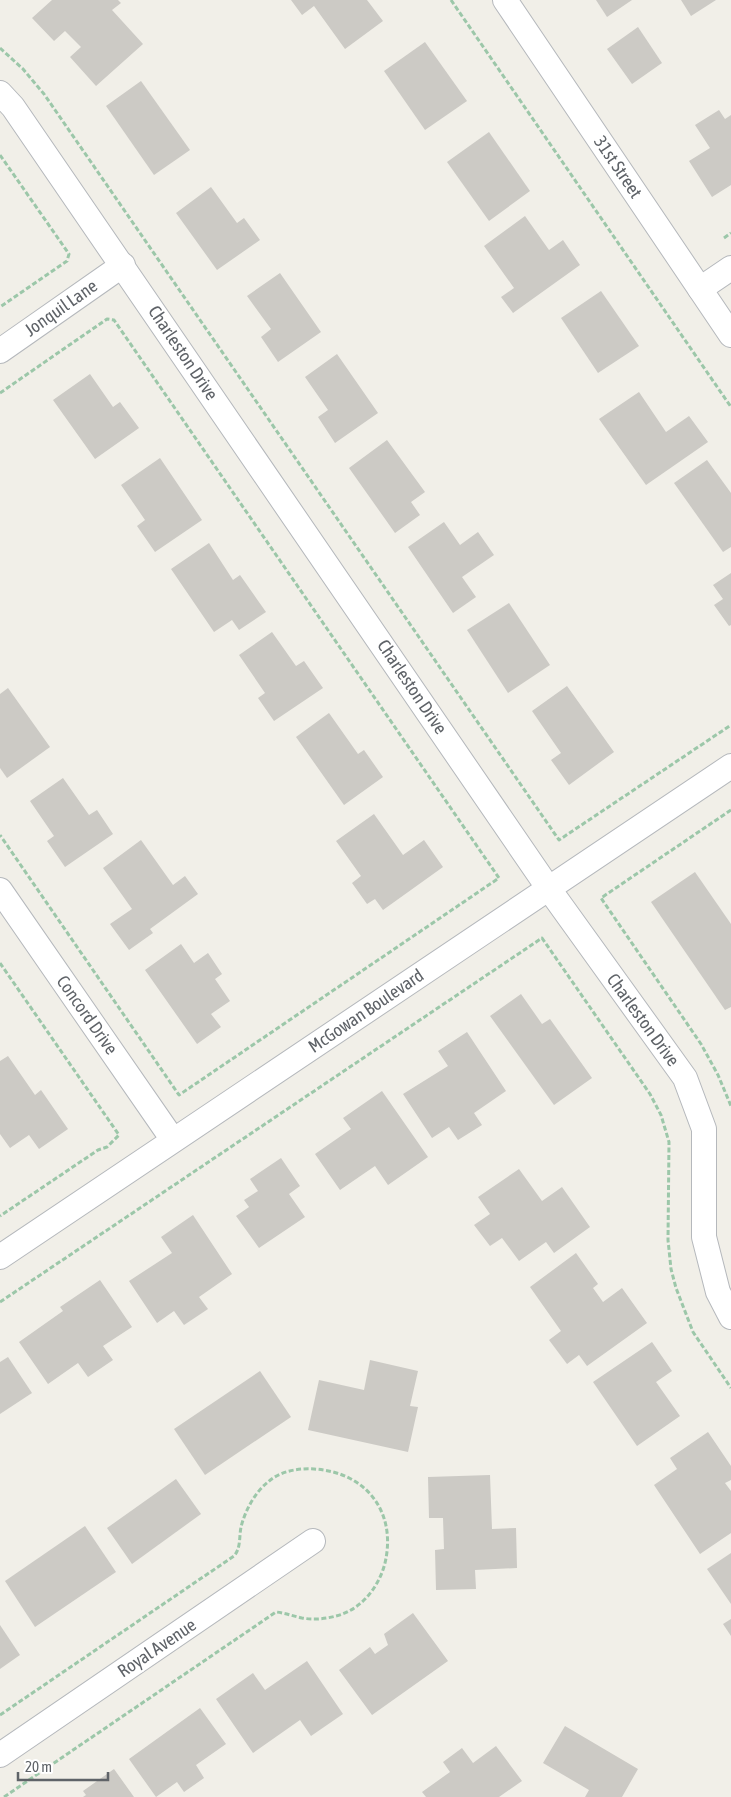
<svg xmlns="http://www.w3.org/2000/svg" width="731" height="1797" viewBox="0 0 731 1797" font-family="'Asap Condensed',sans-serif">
	<rect width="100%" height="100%" fill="#f1efe8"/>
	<g fill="#cccac5">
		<polygon points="52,0 118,0 121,3 112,10 143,44 96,86 70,57 81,47 65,31 54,41 32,18"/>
		<polygon points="291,0 367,0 383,21 345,49 314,6 302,15"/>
		<polygon points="596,0 632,0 607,17"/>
		<polygon points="681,0 716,0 691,16"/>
		<polygon points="638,27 662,63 632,84 607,49"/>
		<polygon points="425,42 467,101 425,130 384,71"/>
		<polygon points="141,81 190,150 154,175 106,106"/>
		<polygon points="719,110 725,119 731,115 731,185 712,197 689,161 710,148 695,125"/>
		<polygon points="489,132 530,191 489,221 447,162"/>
		<polygon points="211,187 237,223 244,218 260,240 217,270 176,213"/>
		<polygon points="525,216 549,250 563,240 580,265 513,313 501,297 514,288 484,246"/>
		<polygon points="280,273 321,332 278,362 261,337 271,329 247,296"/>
		<polygon points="601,291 639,346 598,373 561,318"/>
		<polygon points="337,354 378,413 335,443 318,417 328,410 305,377"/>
		<polygon points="90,374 113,407 120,402 139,428 95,459 53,400"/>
		<polygon points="639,392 666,432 689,416 708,442 646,485 599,419"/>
		<polygon points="387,440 425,492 411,502 420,515 395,533 349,468"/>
		<polygon points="160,458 202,520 155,552 137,526 145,520 121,485"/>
		<polygon points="707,460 731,493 731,547 723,552 674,483"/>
		<polygon points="444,522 460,545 478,532 494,555 462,577 476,597 453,613 408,547"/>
		<polygon points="209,543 233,580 240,575 266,612 239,630 232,620 214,632 171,569"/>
		<polygon points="731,573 731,625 729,626 714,605 723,599 713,585"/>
		<polygon points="509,603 550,665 508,693 467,630"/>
		<polygon points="272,632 296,666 304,661 323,688 274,721 258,698 265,693 239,655"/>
		<polygon points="567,686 614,752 569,785 551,760 561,753 532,711"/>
		<polygon points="8,688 50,747 7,778 0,768 0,694"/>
		<polygon points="329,713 358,754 364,750 383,777 344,805 296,737"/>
		<polygon points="63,778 89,815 97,810 113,834 65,867 47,841 54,836 30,801"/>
		<polygon points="374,814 403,855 424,840 443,867 383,910 375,899 367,904 352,883 361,876 336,841"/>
		<polygon points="141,840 173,885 185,876 198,894 150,929 153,933 129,950 110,924 132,909 103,868"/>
		<polygon points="695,872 731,924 731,1007 725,1010 651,902"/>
		<polygon points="181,944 194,963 208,953 222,974 215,979 230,1001 211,1014 221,1027 197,1044 145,970"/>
		<polygon points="521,994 542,1024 550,1019 592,1078 554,1105 490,1016"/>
		<polygon points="467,1032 506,1091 474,1113 482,1125 458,1140 449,1127 432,1138 403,1094 448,1066 438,1051"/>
		<polygon points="8,1056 35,1095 41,1090 68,1129 39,1149 29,1135 10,1148 0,1134 0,1061"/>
		<polygon points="382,1091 428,1157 388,1185 375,1166 340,1190 315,1154 351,1129 343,1118"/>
		<polygon points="281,1158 300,1186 289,1194 305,1217 259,1248 236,1216 249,1207 244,1200 258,1191 250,1179"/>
		<polygon points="519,1169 542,1201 562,1187 590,1227 554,1253 546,1242 519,1261 502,1238 490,1246 474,1225 490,1214 478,1197"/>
		<polygon points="193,1215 232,1274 199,1297 208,1309 184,1325 174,1311 157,1323 129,1281 172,1253 161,1237"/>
		<polygon points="576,1253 598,1284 593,1288 603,1302 622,1288 647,1323 587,1366 579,1355 567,1364 549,1340 561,1331 530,1287"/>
		<polygon points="100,1280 132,1327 103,1346 113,1360 88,1377 78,1363 48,1384 19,1342 63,1311 60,1307"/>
		<polygon points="652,1342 672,1371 656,1382 680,1416 637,1446 593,1382"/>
		<polygon points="8,1357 32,1393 0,1414 0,1362"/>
		<polygon points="370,1360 418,1371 410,1406 418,1407 408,1452 308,1430 319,1380 364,1390"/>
		<polygon points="260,1371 291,1417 205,1475 174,1429"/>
		<polygon points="708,1432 731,1466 731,1480 725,1483 731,1491 731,1533 700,1554 654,1485 677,1469 670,1458"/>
		<polygon points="490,1475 492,1529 516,1528 517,1568 475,1570 476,1589 436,1590 435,1550 444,1549 443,1518 429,1518 428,1477"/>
		<polygon points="176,1479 201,1514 132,1564 107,1528"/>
		<polygon points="85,1526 116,1572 35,1627 5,1581"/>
		<polygon points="731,1553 731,1604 707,1569"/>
		<polygon points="413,1613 448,1661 372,1715 339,1670 370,1647 375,1654 388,1645 384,1634"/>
		<polygon points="731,1619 731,1636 723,1624"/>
		<polygon points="0,1625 20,1655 0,1669"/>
		<polygon points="307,1661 343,1714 311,1736 300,1720 253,1753 216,1699 253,1673 265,1690"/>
		<polygon points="200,1708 226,1744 196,1765 204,1778 184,1792 177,1782 156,1797 129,1759"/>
		<polygon points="565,1726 638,1769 622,1797 585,1797 589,1790 543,1763"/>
		<polygon points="496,1746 522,1781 499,1797 426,1797 422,1792 450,1772 443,1762 462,1748 473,1763"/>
		<polygon points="114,1769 134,1797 83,1797 86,1795 83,1791"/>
	</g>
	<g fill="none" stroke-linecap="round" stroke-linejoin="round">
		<defs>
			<g id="minor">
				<polyline points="505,0 731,335"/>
				<polyline points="0,93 13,107 549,889 685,1078 704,1129 704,1237 718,1292 731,1317"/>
				<polyline points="700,289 731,268"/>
				<polyline points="0,351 123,265"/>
				<polyline points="0,890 173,1140"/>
				<polyline points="0,1257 731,766"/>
				<polyline points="0,1755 313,1541"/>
			</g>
		</defs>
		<use href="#minor" stroke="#b5b8bc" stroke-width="26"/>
		<g stroke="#9cc7a9" stroke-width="3" stroke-dasharray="5 2.5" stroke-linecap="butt">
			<polyline points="451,0 731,407"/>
			<polyline points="0,48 23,69 44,94 559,840 731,725"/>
			<polyline points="0,155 69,254 67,261 0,307"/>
			<polyline points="724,238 731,233"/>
			<polyline points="0,393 107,319 114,320 499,878 179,1095 0,835"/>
			<polyline points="731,810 601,898 701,1044 718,1075 731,1106"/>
			<polyline points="0,963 119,1135 107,1147 98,1150 0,1216"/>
			<polyline points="0,1302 542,938 650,1094 661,1115 669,1142 668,1240 671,1269 676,1288 693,1332 731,1388"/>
			<path d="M0 1715 234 1556C241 1548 239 1537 241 1527 245 1511 255 1492 268 1482 280 1471 298 1468 314 1469 366 1472 397 1512 385 1563 379 1587 361 1610 336 1616 325 1619 313 1620 302 1618 293 1616 285 1613 276 1612L4 1797"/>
		</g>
		<use href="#minor" stroke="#fff" stroke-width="24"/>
	</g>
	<g text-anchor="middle" stroke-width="4" stroke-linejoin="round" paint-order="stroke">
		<g font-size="18" fill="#5f6368" stroke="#fff">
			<text transform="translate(618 167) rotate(56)" y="6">31st Street</text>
			<text transform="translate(61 308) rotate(-35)" y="6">Jonquil Lane</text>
			<text transform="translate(183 353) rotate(56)" y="6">Charleston Drive</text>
			<text transform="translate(412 687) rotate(56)" y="6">Charleston Drive</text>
			<text transform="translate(366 1011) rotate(-34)" y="6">McGowan Boulevard</text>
			<text transform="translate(87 1015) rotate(55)" y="6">Concord Drive</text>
			<text transform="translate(643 1020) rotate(54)" y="6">Charleston Drive</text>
			<text transform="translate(157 1648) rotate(-34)" y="6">Royal Avenue</text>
		</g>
	</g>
	<path d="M18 1772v8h90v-8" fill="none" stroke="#5f6368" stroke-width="2.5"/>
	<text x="25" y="1772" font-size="15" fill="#5f6368" stroke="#ffffff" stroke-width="4" paint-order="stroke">20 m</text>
</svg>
